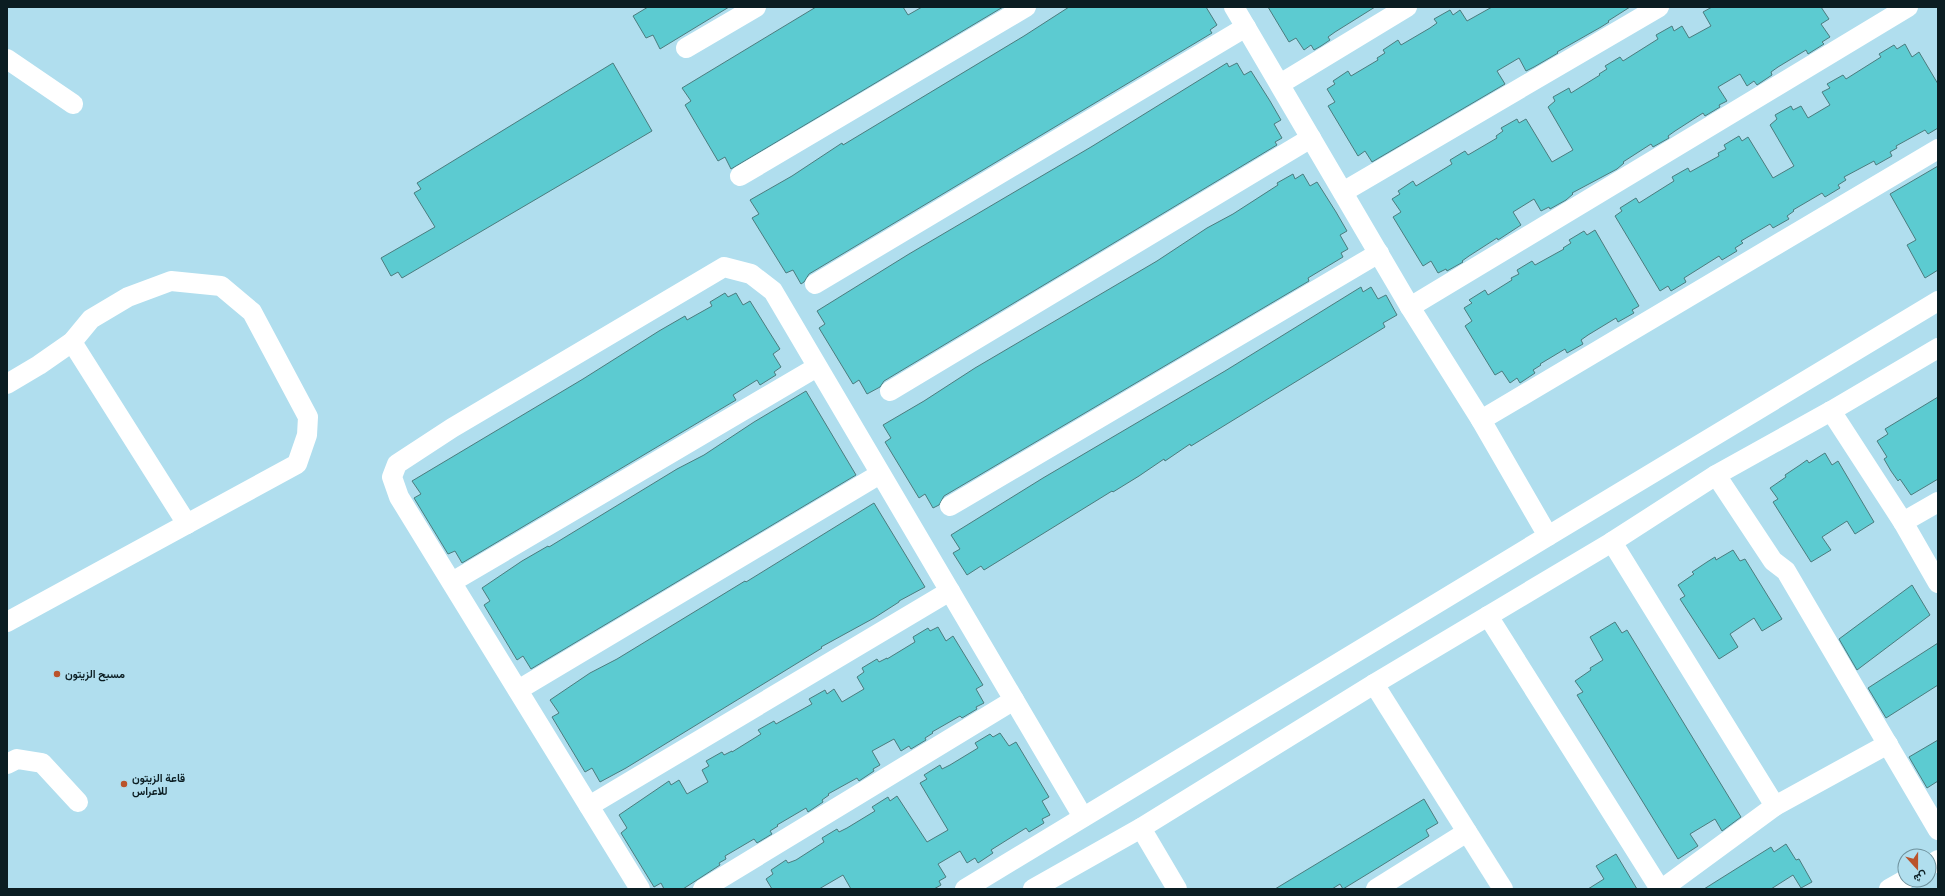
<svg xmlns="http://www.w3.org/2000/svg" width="1945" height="896" viewBox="0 0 1945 896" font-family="Raleway,Vazirmatn,sans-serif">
	<rect width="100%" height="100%" fill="#b0deee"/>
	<g fill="#5ccbd1" stroke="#4b7c7e">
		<polygon points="648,7 729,7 660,49 653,35 646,38 633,16"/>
		<polygon points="816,7 903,7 908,15 922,7 1003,7 731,169 725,157 718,161 685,105 691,101 682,88"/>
		<polygon points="1069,7 1206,7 1217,25 1210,30 1212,33 809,274 804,282 801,284 793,270 786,273 752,218 759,214 750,200 792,176 842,143 843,145 1024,36"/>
		<polygon points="1268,7 1375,7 1335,32 1328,37 1330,40 1321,46 1314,50 1311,45 1304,50 1296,38 1289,42"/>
		<polygon points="1492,7 1630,7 1608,21 1609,22 1601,27 1557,52 1558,53 1534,67 1526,71 1519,58 1497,71 1505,84 1372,162 1365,151 1358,156 1328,106 1335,102 1327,89 1335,84 1333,81 1348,71 1351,76 1378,60 1377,58 1385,53 1383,50 1398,40 1401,45 1430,28 1437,23 1434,19 1450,10 1453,15 1460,10 1467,21"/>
		<polygon points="1712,7 1821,7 1829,19 1821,24 1830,37 1822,42 1824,44 1808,54 1806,50 1778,67 1771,72 1772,75 1757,85 1754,81 1747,86 1740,74 1718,87 1727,101 1719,105 1720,107 1705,116 1703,113 1675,131 1668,136 1669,138 1653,147 1651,144 1623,162 1624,163 1617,169 1572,193 1573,194 1566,200 1550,209 1549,207 1541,211 1534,199 1513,212 1521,225 1498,240 1497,238 1469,256 1462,261 1463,262 1447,271 1446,269 1438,273 1431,261 1423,266 1393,217 1401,212 1392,199 1400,194 1398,191 1413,181 1416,186 1452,164 1450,160 1465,151 1468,155 1497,138 1496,136 1503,131 1501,128 1517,119 1519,123 1526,119 1552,162 1573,150 1548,107 1555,101 1553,97 1569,88 1571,93 1600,75 1599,74 1607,69 1605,66 1620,57 1623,61 1658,39 1656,35 1672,26 1674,31 1682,26 1689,38 1711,26 1703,12"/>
		<polygon points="1905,44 1912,57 1919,52 1938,84 1938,128 1928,134 1925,130 1896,146 1897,148 1890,152 1892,156 1876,165 1874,161 1844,177 1846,180 1838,185 1840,188 1825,197 1822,193 1793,210 1794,211 1787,216 1789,219 1773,228 1770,224 1741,241 1743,243 1735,248 1737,251 1722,260 1719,256 1684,278 1686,282 1671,291 1668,286 1660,291 1615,216 1622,211 1620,208 1636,198 1639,203 1674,181 1672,177 1688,168 1690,172 1719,156 1718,153 1726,149 1724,145 1739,136 1742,141 1748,137 1773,178 1794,166 1770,125 1777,119 1775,115 1791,106 1793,110 1801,106 1808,118 1830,105 1822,92 1830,88 1827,84 1843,75 1846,79 1881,57 1879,54 1894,45 1897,49"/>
		<polygon points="613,63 652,131 402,278 398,272 391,276 381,258 435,227 414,193 421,189 417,183"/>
		<polygon points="1227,63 1229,67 1237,63 1244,75 1251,71 1270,101 1281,120 1274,124 1282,138 1275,142 1277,145 884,381 880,387 867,394 859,380 853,384 819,328 825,324 817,311 909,254 1091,147"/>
		<polygon points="1938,166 1938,270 1925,278 1907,245 1916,240 1890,194"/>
		<polygon points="1293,174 1295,179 1303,174 1310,186 1317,182 1336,212 1347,231 1340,235 1348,249 1341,253 1343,257 1308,278 1309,281 944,496 939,505 933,508 925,494 919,498 885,442 891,438 883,425 924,401 975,368 1157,261 1207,228 1233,214 1278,185 1277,183"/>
		<polygon points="1595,230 1639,306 1632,310 1634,313 1618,322 1616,318 1588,335 1581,340 1583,344 1567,353 1565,349 1540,364 1541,365 1533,370 1535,373 1520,383 1517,378 1510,383 1502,371 1495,375 1465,326 1472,321 1464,308 1472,303 1469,300 1485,290 1488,295 1512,280 1511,278 1519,274 1517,270 1532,261 1535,265 1564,249 1563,248 1571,243 1569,240 1584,231 1587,235"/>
		<polygon points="1361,287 1363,292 1371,287 1378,299 1386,295 1397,315 1383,323 1385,327 1191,446 1190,444 1165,461 1164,459 1139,476 1113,492 1112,491 1010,554 984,570 981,566 967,575 953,553 960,549 951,535 1043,478 1225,371"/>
		<polygon points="725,293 728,297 736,293 743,305 750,301 768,330 780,349 773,354 781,367 774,372 776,375 760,385 757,380 733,395 736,400 462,563 455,551 448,554 414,498 421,494 412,481 583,379 659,331 685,316 687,320 712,306 710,302"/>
		<polygon points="806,391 856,475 531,669 523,656 517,660 484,605 490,601 482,588 522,561 548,546 549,547 677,469 704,455 754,422"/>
		<polygon points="1938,397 1938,479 1911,495 1900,479 1898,481 1891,471 1884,459 1887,457 1877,441 1888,434 1885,429"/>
		<polygon points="1825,453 1832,465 1838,461 1874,522 1855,534 1847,521 1822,537 1831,550 1811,562 1773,502 1778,499 1770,488 1786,477 1785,475 1800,465 1807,460 1809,463"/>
		<polygon points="874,503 925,587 899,601 899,602 874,618 821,647 822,648 626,768 600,782 592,768 585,772 552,717 559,713 550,700 590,673 617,659 745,581 746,582"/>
		<polygon points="1733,550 1740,561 1745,559 1782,619 1762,631 1754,618 1730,634 1738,647 1719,659 1680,599 1685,596 1678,585 1694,574 1692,572 1707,562 1715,557 1716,560"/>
		<polygon points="1912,585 1930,615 1857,670 1839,639"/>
		<polygon points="1615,622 1622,633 1627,630 1741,817 1722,831 1715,819 1690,834 1698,846 1678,859 1577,695 1583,692 1575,681 1591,670 1590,668 1603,660 1590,637"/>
		<polygon points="938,627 946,641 953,636 983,685 976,689 984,703 976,707 977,709 962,718 960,716 932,732 933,733 925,738 926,740 911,749 909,746 901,751 894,739 872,751 880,765 873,769 874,771 859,781 857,778 828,794 829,795 822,800 823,802 808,812 806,808 777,825 778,826 770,831 772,834 757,843 754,839 725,856 726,859 719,863 720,865 683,889 664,889 661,883 654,887 621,833 627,828 619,815 669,781 671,785 679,780 687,794 708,782 702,770 709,766 706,761 722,752 724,755 732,751 732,752 761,734 758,730 774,721 776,724 812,704 809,699 825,690 827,694 834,689 842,702 864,689 857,677 864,672 862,668 877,659 879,662 887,658 887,659 915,642 913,637 928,628 930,631"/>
		<polygon points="1938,643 1938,685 1886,718 1868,688"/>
		<polygon points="1000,733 1009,746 1016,742 1049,797 1042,801 1050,815 1042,819 1044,823 1029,832 1026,828 991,850 993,853 978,863 975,858 967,863 960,851 938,864 946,877 939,881 941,885 934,889 851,889 843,875 819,889 772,889 766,879 773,874 771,870 786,860 788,863 796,860 824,842 822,838 837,829 839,832 847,828 875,811 872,807 888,797 890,801 897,796 927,842 948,830 920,783 927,779 924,775 940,765 942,769 950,765 978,748 975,743 990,734 993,737"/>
		<polygon points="1938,740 1938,781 1927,788 1909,757"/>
		<polygon points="1424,799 1438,823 1426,830 1429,836 1379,867 1343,889 1340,884 1332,889 1275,889"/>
		<polygon points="1786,844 1796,860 1799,859 1812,882 1801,888 1793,875 1771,889 1704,889 1771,847 1774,852"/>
		<polygon points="1616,854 1637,889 1588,889 1604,879 1596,866"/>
	</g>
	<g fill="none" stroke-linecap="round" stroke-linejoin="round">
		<g stroke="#fff" stroke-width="20">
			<polyline points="686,48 756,7"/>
			<polyline points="7,59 73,104"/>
			<polyline points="1280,84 1407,7"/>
			<polyline points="740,176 1026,7"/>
			<polyline points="1343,192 1659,7"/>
			<polyline points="815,284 1246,27"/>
			<polyline points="1410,307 1908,7"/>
			<polyline points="72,342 187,524"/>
			<polyline points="7,384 39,365 72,342 91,319 128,297 171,281 221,286 252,312 308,417 307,435 297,464 7,622"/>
			<polyline points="890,391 1311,138"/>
			<polyline points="1831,411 1903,522"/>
			<polyline points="1481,420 1938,149"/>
			<polyline points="1716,475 1773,561 1786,571 1938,830"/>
			<polyline points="1938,502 1903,522 1938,583"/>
			<polyline points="950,506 1379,253"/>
			<polyline points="1548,536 1938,301"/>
			<polyline points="452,582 817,367"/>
			<polyline points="1488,616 1660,889"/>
			<polyline points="1374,684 1503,889"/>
			<polyline points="518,690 880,474"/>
			<polyline points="7,764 17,759 42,763 78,802"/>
			<polyline points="589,806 950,591"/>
			<polyline points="1775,806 1888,744"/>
			<polyline points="1141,828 1177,889"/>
			<polyline points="1929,866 1938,860"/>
			<polyline points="640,889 399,497 392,477 397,464 452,428 724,267 751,274 773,291 1083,817"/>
			<polyline points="703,889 1014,700"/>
			<polyline points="965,889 1548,536 1481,420 1410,307 1234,7"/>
			<polyline points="1033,889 1141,828 1374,684 1612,542"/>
			<polyline points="1376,889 1467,832"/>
			<polyline points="1662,889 1775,806 1612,542 1716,475 1831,411 1938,348"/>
			<polyline points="1889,889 1905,880"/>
		</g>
	</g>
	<g fill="#ba532b" stroke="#b0deee" stroke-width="1.5">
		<circle cx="57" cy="674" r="4"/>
		<circle cx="124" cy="784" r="4"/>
	</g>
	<g text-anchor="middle" stroke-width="3.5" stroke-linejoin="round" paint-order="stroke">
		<g font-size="11" font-weight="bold" fill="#0b1d22" stroke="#b0deee" text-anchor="start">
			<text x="65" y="678">مسبح الزيتون</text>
			<text x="132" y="782">قاعة الزيتون<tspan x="132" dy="13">للاعراس</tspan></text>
		</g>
	</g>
	<rect width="1945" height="896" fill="none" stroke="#0b1d22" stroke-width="16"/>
	<g transform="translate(1917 868) rotate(159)"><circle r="19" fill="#b0deee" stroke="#6e919c"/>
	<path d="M0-3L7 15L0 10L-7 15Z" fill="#ba532b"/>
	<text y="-6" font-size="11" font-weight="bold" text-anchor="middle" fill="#0b1d22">ش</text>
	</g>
</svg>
